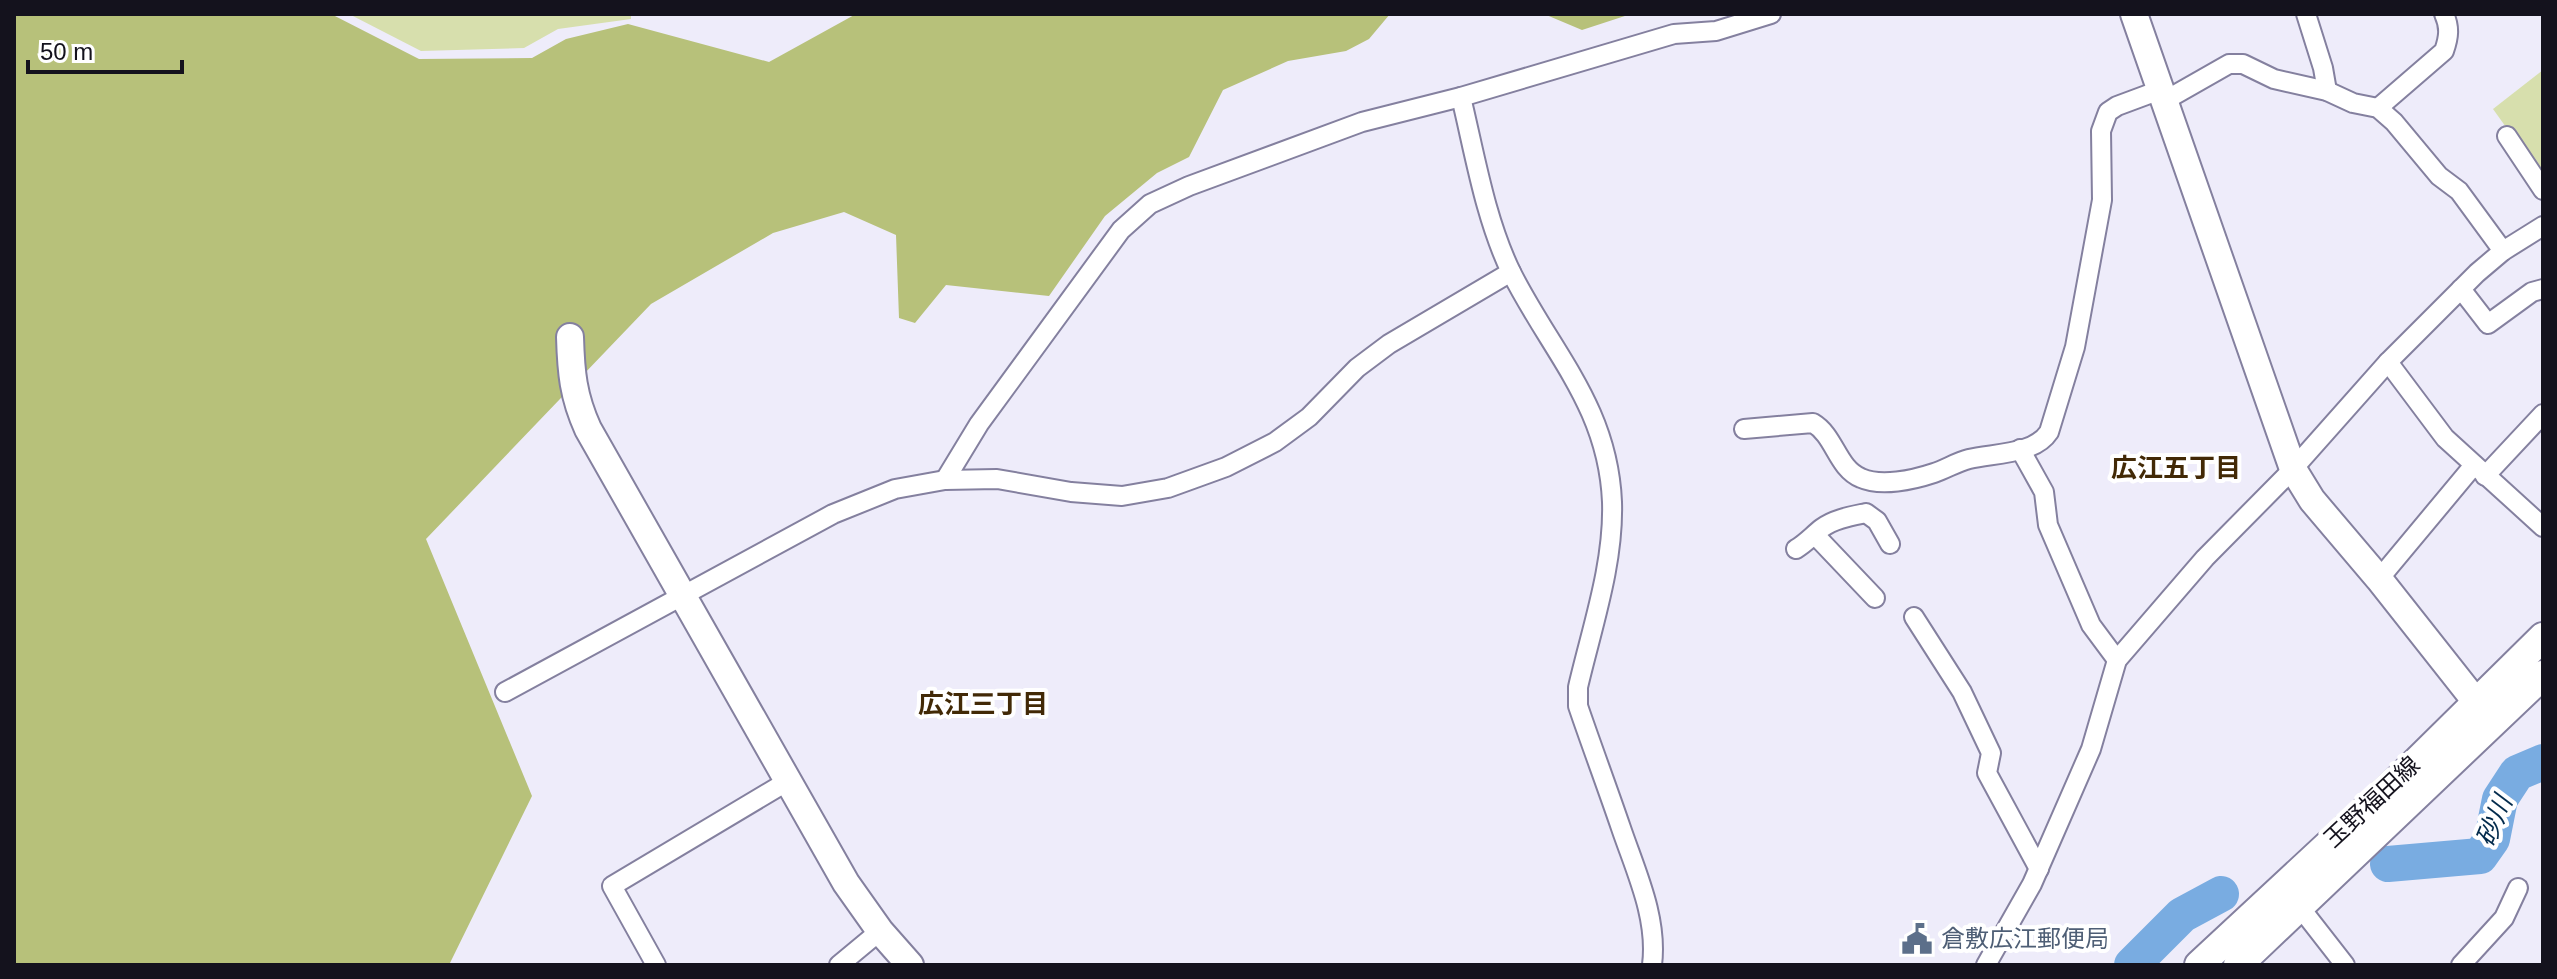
<svg xmlns="http://www.w3.org/2000/svg" width="2557" height="979" viewBox="0 0 2557 979" font-family="Arial,'Noto Sans JP',sans-serif">
	<rect width="100%" height="100%" fill="#eeecfa"/>
	<g fill="#d7dfad">
		<polygon points="349,14 631,14 631,19 558,29 524,48 421,51"/>
		<polygon points="2543,70 2543,179 2493,109"/>
	</g>
	<g fill="#b7c17a">
		<polygon points="14,14 331,14 419,59 532,58 566,39 628,24 769,62 856,14 1390,14 1369,39 1346,51 1288,61 1223,90 1189,157 1157,173 1105,216 1049,296 946,285 915,323 899,318 896,235 844,212 773,233 651,304 426,539 532,796 449,965 14,965"/>
		<polygon points="1544,14 1631,14 1582,30"/>
	</g>
	<g fill="none" stroke-linecap="round" stroke-linejoin="round">
		<g stroke="#79ace1" stroke-width="36">
			<polyline points="2388,864 2480,856 2492,839 2500,799 2517,773 2543,762"/>
			<polyline points="2132,965 2182,915 2221,894"/>
		</g>
		<defs>
			<g id="street">
				<polyline points="2306,14 2323,68 2327,91"/>
				<path d="M1461 97C1475 155 1485 218 1511 272 1551 352 1608 406 1612 502 1614 564 1592 627 1578 687V706C1592 747 1607 787 1621 828 1636 872 1658 918 1652 965"/>
				<polyline points="2164,101 2229,64 2243,64 2274,79 2327,91 2353,103 2378,108 2394,122 2439,176 2459,191 2503,251"/>
				<path d="M2378 108 2444 51C2449 37 2450 27 2444 14"/>
				<polyline points="2507,136 2543,190"/>
				<polyline points="2461,289 2488,324 2532,292 2543,289"/>
				<polyline points="2388,362 2445,438 2543,527"/>
				<path d="M1744 429 1813 423C1835 436 1837 468 1861 478 1881 487 1913 480 1934 473 1946 469 1957 462 1969 459 1993 453 2034 455 2049 432L2075 347 2102 200 2101 131 2108 112 2117 106 2160 90"/>
				<polyline points="2020,449 2044,492 2048,525 2091,625 2117,660"/>
				<polyline points="2485,476 2543,414"/>
				<polyline points="945,480 979,424 1121,230 1150,204 1189,186 1362,122 1461,97 1674,34 1716,31 1771,14"/>
				<polyline points="1816,536 1875,598"/>
				<path d="M1796 549C1806 543 1813 535 1822 528 1834 519 1852 516 1866 513L1877 521 1890 544"/>
				<polyline points="2379,579 2474,465"/>
				<polyline points="1914,617 1962,692 1991,753 1987,773 2039,869"/>
				<polyline points="505,692 833,514 895,489 945,480 997,479 1071,492 1122,496 1168,488 1226,467 1275,442 1309,417 1357,368 1389,344 1511,272"/>
				<polyline points="2299,906 2345,965"/>
				<polyline points="656,965 612,886 788,781"/>
				<polyline points="839,965 880,931"/>
				<polyline points="1986,965 2032,884 2091,749 2117,660 2205,558 2293,469 2388,362 2477,273 2503,251 2543,226"/>
				<polyline points="2461,965 2504,918 2518,888"/>
			</g>
			<g id="secondary">
				<polyline points="2134,14 2293,469 2312,500 2379,579 2488,717"/>
				<path d="M570 337C571 372 573 396 588 429L846 883 880 931 910 965"/>
			</g>
			<g id="primary">
				<polyline points="2199,965 2395,783 2543,637"/>
				<polyline points="2238,965 2543,675"/>
			</g>
		</defs>
		<use href="#street" stroke="#84809f" stroke-width="22"/>
		<use href="#secondary" stroke="#84809f" stroke-width="30"/>
		<use href="#primary" stroke="#84809f" stroke-width="32"/>
		<use href="#street" stroke="#fff" stroke-width="18"/>
		<use href="#secondary" stroke="#fff" stroke-width="26"/>
		<use href="#primary" stroke="#fff" stroke-width="28"/>
	</g>
	<defs>
		<symbol id="civic-bare" viewBox="-9 -9 18 18"><path d="M-.6-6.5H3V-4.5H.6V-3L4-1V1h2V6H-6V1h2V-1L-.6-3ZM-1.2 2.5V6h2.4V2.5Z" fill="#5c6f8a" stroke="#fff" stroke-width="2.5" paint-order="stroke"/></symbol>
	</defs>
	<g fill-rule="evenodd">
		<use href="#civic-bare" x="1895" y="917" width="44" height="44"/>
	</g>
	<g text-anchor="middle" stroke-width="8" stroke-linejoin="round" paint-order="stroke">
		<g font-size="24" fill="#14121d" stroke="#fff">
			<text transform="translate(2372 802) rotate(-43)" y="8">玉野福田線</text>
		</g>
		<g font-size="24" fill="#4e5e75" stroke="#fff" text-anchor="start">
			<text x="1941" y="947">倉敷広江郵便局</text>
		</g>
		<g font-size="26" font-weight="bold" fill="#422906" stroke="#fff">
			<text x="2176" y="477">広江五丁目</text>
			<text x="983" y="713">広江三丁目</text>
		</g>
		<g font-size="26" font-style="italic" fill="#032b4c" stroke="#fff">
			<text transform="translate(2494 821) rotate(-67)" y="9">砂川</text>
		</g>
	</g>
	<rect width="2557" height="979" fill="none" stroke="#14121d" stroke-width="32"/>
	<path d="M28 60v12h154v-12" fill="none" stroke="#14121d" stroke-width="4"/>
	<text x="40" y="60" font-size="24" fill="#14121d" stroke="#ffffff" stroke-width="6" paint-order="stroke">50 m</text>
</svg>
